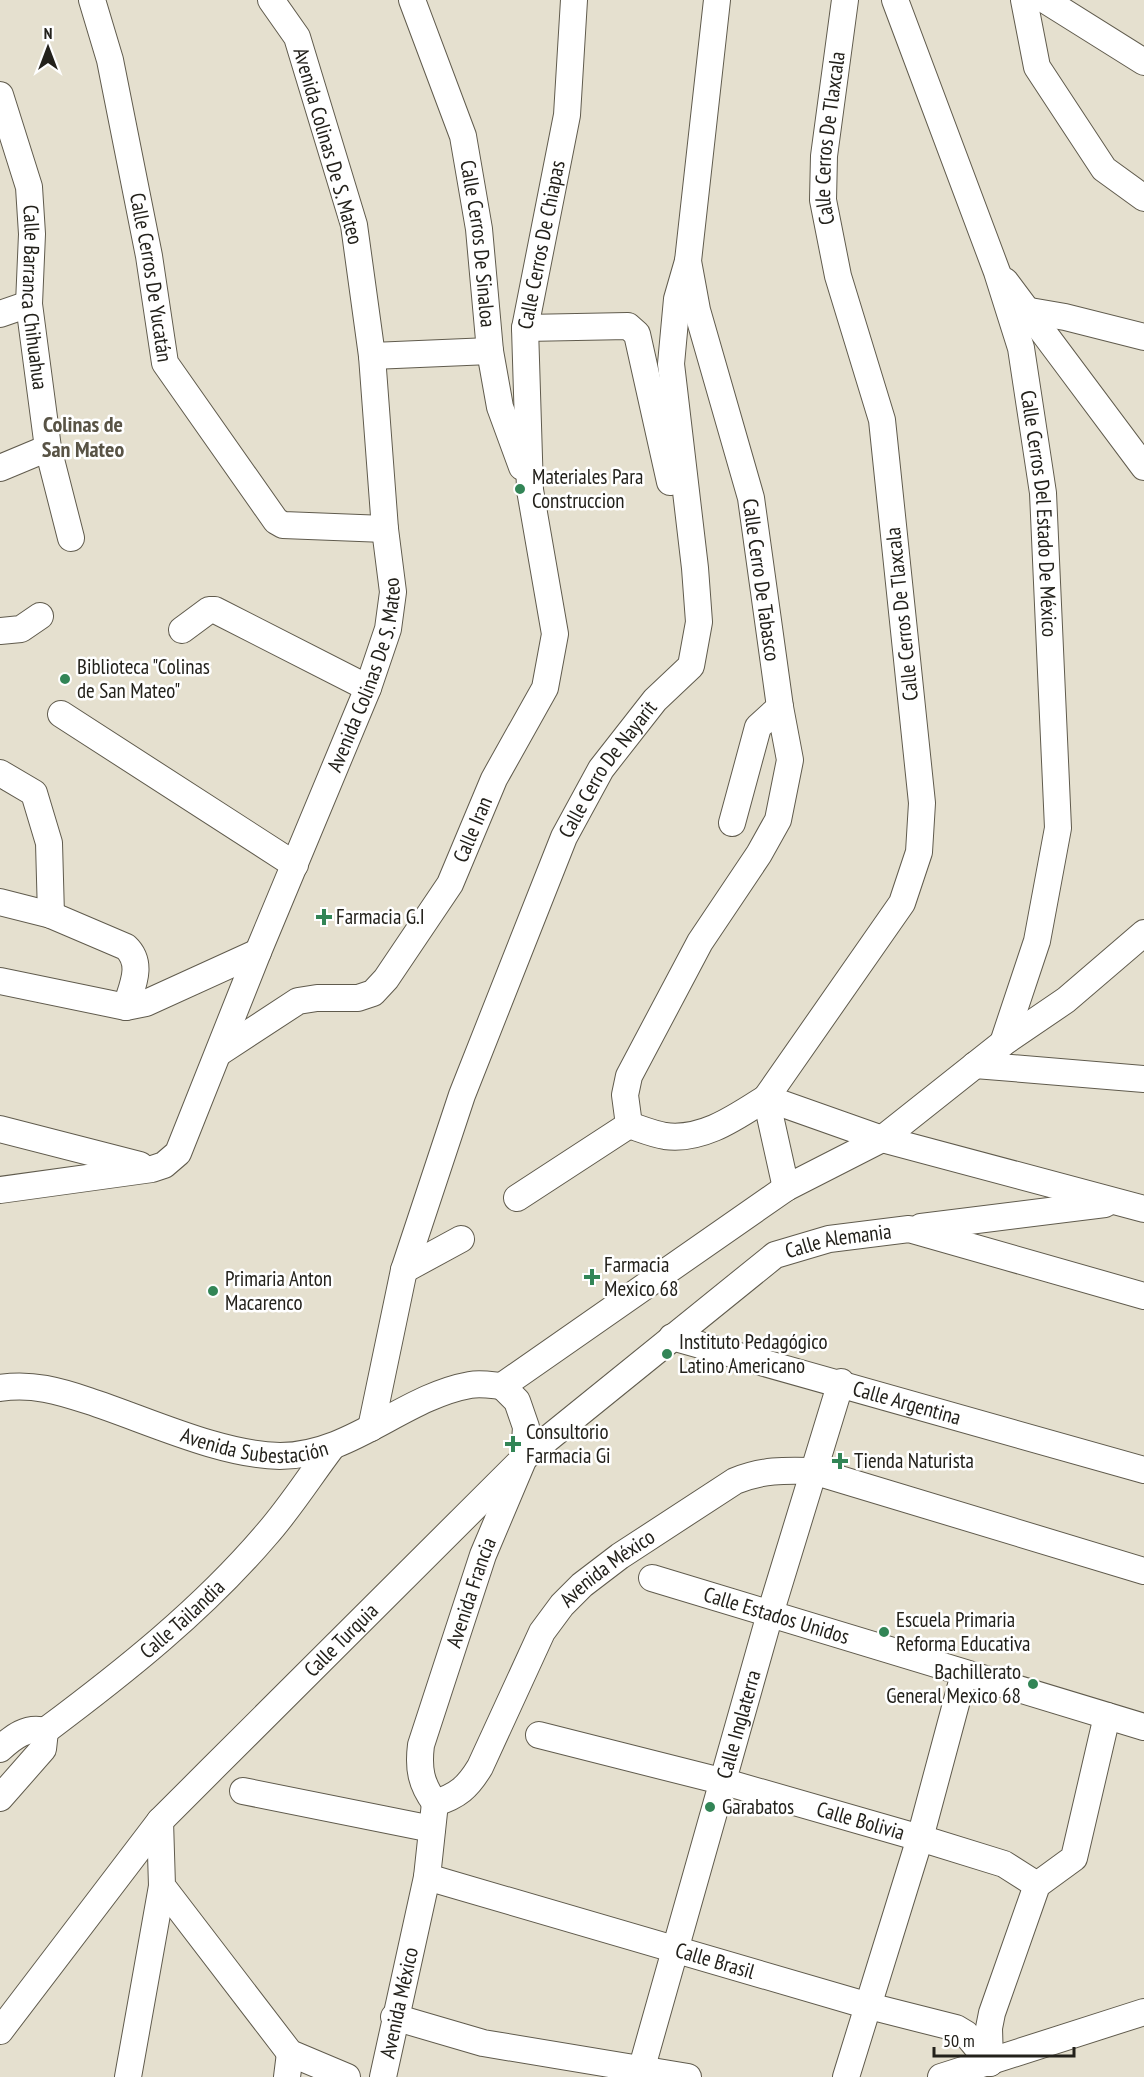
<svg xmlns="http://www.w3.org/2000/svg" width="1144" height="2077" viewBox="0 0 1144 2077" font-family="'PT Sans Narrow',sans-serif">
	<rect width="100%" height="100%" fill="#e5e0cf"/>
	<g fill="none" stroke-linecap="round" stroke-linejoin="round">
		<defs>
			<g id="minor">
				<path id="s1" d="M92 0 110 60 149 256 165 363 276 521 283 525 385 529"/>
				<path id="s2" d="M412 0 463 136 479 229 490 351 500 407 522 467"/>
				<path id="s3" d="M895 0 997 272 1021 348 1043 493 1058 828 1037 941 1003 1043"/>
				<polyline points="1024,0 1037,67 1104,169 1144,198"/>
				<polyline points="1045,0 1144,62"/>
				<path id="s4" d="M0 95 29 187 32 234 29 304 48 448 71 538"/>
				<polyline points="1005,281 1144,467"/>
				<polyline points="1030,311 1065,317 1144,337"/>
				<polyline points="0,314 29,304"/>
				<polyline points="525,328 628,326 637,334 670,482"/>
				<polyline points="372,356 490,351"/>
				<polyline points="0,468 48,448"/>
				<polyline points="182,630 209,610 215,610 368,688"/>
				<polyline points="0,631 21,629 40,616"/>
				<polyline points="61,714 295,865"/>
				<polyline points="0,773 34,793 49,843 51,915"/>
				<polyline points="732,823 758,727 780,707"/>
				<path d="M0 902 51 915 126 947C144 964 132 986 126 1007"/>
				<polyline points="0,981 126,1007 146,1003 258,952"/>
				<path id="s5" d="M220 1052 298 1001 317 998H358L373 993 386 979 450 884 494 779 545 688 555 634 530 490 525 328 567 115 574 0"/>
				<polyline points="975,1065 1144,1079"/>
				<polyline points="629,1125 625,1095 629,1076 700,942 759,854 778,820 790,760 780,707 751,498 697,310 688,261 717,0"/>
				<path d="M629 1125C641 1129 653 1134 665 1136 703 1141 736 1117 766 1098L882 1139 1144 1209"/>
				<polyline points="0,1129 140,1165"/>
				<path id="s6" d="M786 1188 766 1098 902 903 919 852 922 803 882 420 838 276 823 200 824 156 845 0"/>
				<path id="s7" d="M0 1190 152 1169 164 1165 178 1153 258 952 368 688 388 629 393 592 385 529 372 356 354 225 297 37 271 0"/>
				<polyline points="517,1198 629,1125"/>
				<polyline points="921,1227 1105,1204"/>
				<polyline points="404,1270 461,1239"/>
				<path id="s8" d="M672 1337 1144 1470"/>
				<polyline points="502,1386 786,1188 882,1139 1003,1043 1066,1000 1144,933"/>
				<path id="s9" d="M0 1388C32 1383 59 1391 89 1401 147 1420 220 1455 280 1456 351 1456 403 1397 470 1385 480 1383 491 1385 502 1386"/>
				<path id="s10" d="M371 1428 404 1270 462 1095 564 837 601 769 655 700 691 666 699 622 695 568 671 364 677 299 688 261"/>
				<path id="s11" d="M652 1578 1144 1727"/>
				<path id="s12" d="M45 1731C124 1672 202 1610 266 1535 290 1508 310 1476 332 1447"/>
				<path id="s13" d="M539 1735 725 1782 920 1838 1004 1864 1037 1885"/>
				<path d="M0 1749C13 1737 27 1726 45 1731"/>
				<polyline points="243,1791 432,1829"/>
				<polyline points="0,1798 43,1749 45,1731"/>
				<path id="s14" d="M435 1803C458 1796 468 1787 480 1767L542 1632 562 1605 582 1585 620 1556 735 1481C762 1470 784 1470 813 1471L1144 1571"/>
				<path id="s15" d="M435 1803C421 1784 418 1769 421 1745L483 1555 524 1458 526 1427 517 1401 502 1386"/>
				<polyline points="160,1821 162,1886 290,2053 347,2077"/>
				<path id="s16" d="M427 1877 869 2006 956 2028 966 2034 990 2063"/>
				<polyline points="394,2017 483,2043 688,2077"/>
				<path id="s17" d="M0 2031 160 1821 210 1771 524 1458 775 1255 829 1239 909 1229 1144 1296"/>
				<polyline points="990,2063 989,2028 992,2013 1037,1885 1074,1858 1107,1716"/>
				<path id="s18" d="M642 2067 770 1614 841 1382"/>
				<polyline points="128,2077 162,1886"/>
				<polyline points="287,2077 290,2053"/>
				<path id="s19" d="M383 2077 427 1877 435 1803"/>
				<polyline points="846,2077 920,1838 964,1674"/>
				<polyline points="941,2077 1144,2012"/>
			</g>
		</defs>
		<use href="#minor" stroke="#605b4d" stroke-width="28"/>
		<use href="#minor" stroke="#fff" stroke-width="26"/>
	</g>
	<g fill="#328556" stroke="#fff" stroke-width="2">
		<circle cx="520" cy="489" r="6"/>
		<circle cx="65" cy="679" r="6"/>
		<path d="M321 908h6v6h6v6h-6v6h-6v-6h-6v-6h6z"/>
		<path d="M589 1268h6v6h6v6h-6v6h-6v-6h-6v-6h6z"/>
		<circle cx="213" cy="1291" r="6"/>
		<circle cx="667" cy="1354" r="6"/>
		<path d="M510 1435h6v6h6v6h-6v6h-6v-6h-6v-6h6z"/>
		<path d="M837 1452h6v6h6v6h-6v6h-6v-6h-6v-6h6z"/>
		<circle cx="884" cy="1632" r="6"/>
		<circle cx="1033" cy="1684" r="6"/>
		<circle cx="710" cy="1807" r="6"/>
	</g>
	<g text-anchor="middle" stroke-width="5" stroke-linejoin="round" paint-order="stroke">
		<g font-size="21" fill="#23211b" stroke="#fff">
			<text dy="7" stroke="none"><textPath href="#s6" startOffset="1108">Calle Cerros De Tlaxcala</textPath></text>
			<text transform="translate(328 146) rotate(74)" y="7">Avenida Colinas De S. Mateo</text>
			<text dy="7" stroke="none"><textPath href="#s2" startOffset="254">Calle Cerros De Sinaloa</textPath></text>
			<text dy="7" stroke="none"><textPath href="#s5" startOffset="969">Calle Cerros De Chiapas</textPath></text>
			<text dy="7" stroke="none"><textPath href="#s1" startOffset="284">Calle Cerros De Yucatán</textPath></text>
			<text dy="7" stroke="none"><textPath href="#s4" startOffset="207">Calle Barranca Chihuahua</textPath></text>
			<text dy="7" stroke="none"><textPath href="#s3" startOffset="537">Calle Cerros Del Estado De México</textPath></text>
			<text transform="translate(761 580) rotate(82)" y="7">Calle Cerro De Tabasco</text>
			<text transform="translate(902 614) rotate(-96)" y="7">Calle Cerros De Tlaxcala</text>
			<text dy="7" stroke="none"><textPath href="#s7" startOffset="699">Avenida Colinas De S. Mateo</textPath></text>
			<text dy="7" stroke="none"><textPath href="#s10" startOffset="704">Calle Cerro De Nayarit</textPath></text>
			<text dy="7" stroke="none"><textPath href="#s5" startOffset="362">Calle Iran</textPath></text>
			<text dy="7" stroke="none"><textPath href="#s17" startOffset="1166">Calle Alemania</textPath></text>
			<text dy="7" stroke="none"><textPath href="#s8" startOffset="244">Calle Argentina</textPath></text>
			<text dy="7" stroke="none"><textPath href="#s9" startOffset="264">Avenida Subestación</textPath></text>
			<text dy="7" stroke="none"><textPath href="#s14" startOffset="300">Avenida México</textPath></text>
			<text dy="7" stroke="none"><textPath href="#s15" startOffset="222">Avenida Francia</textPath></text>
			<text dy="7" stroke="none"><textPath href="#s11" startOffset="130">Calle Estados Unidos</textPath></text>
			<text dy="7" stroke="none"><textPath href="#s12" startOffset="177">Calle Tailandia</textPath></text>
			<text dy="7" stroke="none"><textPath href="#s17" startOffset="520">Calle Turquia</textPath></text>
			<text dy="7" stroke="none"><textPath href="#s18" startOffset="356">Calle Inglaterra</textPath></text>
			<text dy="7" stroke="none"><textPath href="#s13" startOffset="333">Calle Bolivia</textPath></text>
			<text dy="7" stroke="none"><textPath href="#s16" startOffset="300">Calle Brasil</textPath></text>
			<text dy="7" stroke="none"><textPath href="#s19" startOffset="76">Avenida México</textPath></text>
		</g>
		<g font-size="21" fill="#23211b" stroke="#fff" text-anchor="start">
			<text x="532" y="484">Materiales Para<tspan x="532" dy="24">Construccion</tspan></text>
			<text x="77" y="674">Biblioteca "Colinas<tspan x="77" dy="24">de San Mateo"</tspan></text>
			<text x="336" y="924">Farmacia G.I</text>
			<text x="604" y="1272">Farmacia<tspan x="604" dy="24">Mexico 68</tspan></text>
			<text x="225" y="1286">Primaria Anton<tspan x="225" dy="24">Macarenco</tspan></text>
			<text x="679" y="1349">Instituto Pedagógico<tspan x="679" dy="24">Latino Americano</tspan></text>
			<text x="526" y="1439">Consultorio<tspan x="526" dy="24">Farmacia Gi</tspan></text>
			<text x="854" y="1468">Tienda Naturista</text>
			<text x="896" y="1627">Escuela Primaria<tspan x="896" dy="24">Reforma Educativa</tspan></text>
			<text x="1021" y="1679" text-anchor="end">Bachillerato<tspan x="1021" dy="24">General Mexico 68</tspan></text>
			<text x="722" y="1814">Garabatos</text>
		</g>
		<g font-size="22" font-weight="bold" fill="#585345" stroke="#fff">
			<text x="83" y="432">Colinas de<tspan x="83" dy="25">San Mateo</tspan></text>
		</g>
	</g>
	<g transform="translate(48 48)" stroke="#ffffff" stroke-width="4.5" paint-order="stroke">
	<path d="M0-4.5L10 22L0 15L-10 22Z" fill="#23211b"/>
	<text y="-9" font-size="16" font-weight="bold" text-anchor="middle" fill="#23211b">N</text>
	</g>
	<path d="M934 2047v9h140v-9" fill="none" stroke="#23211b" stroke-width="3"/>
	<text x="943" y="2047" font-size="18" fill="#23211b" stroke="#ffffff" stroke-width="4.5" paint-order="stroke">50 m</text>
</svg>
